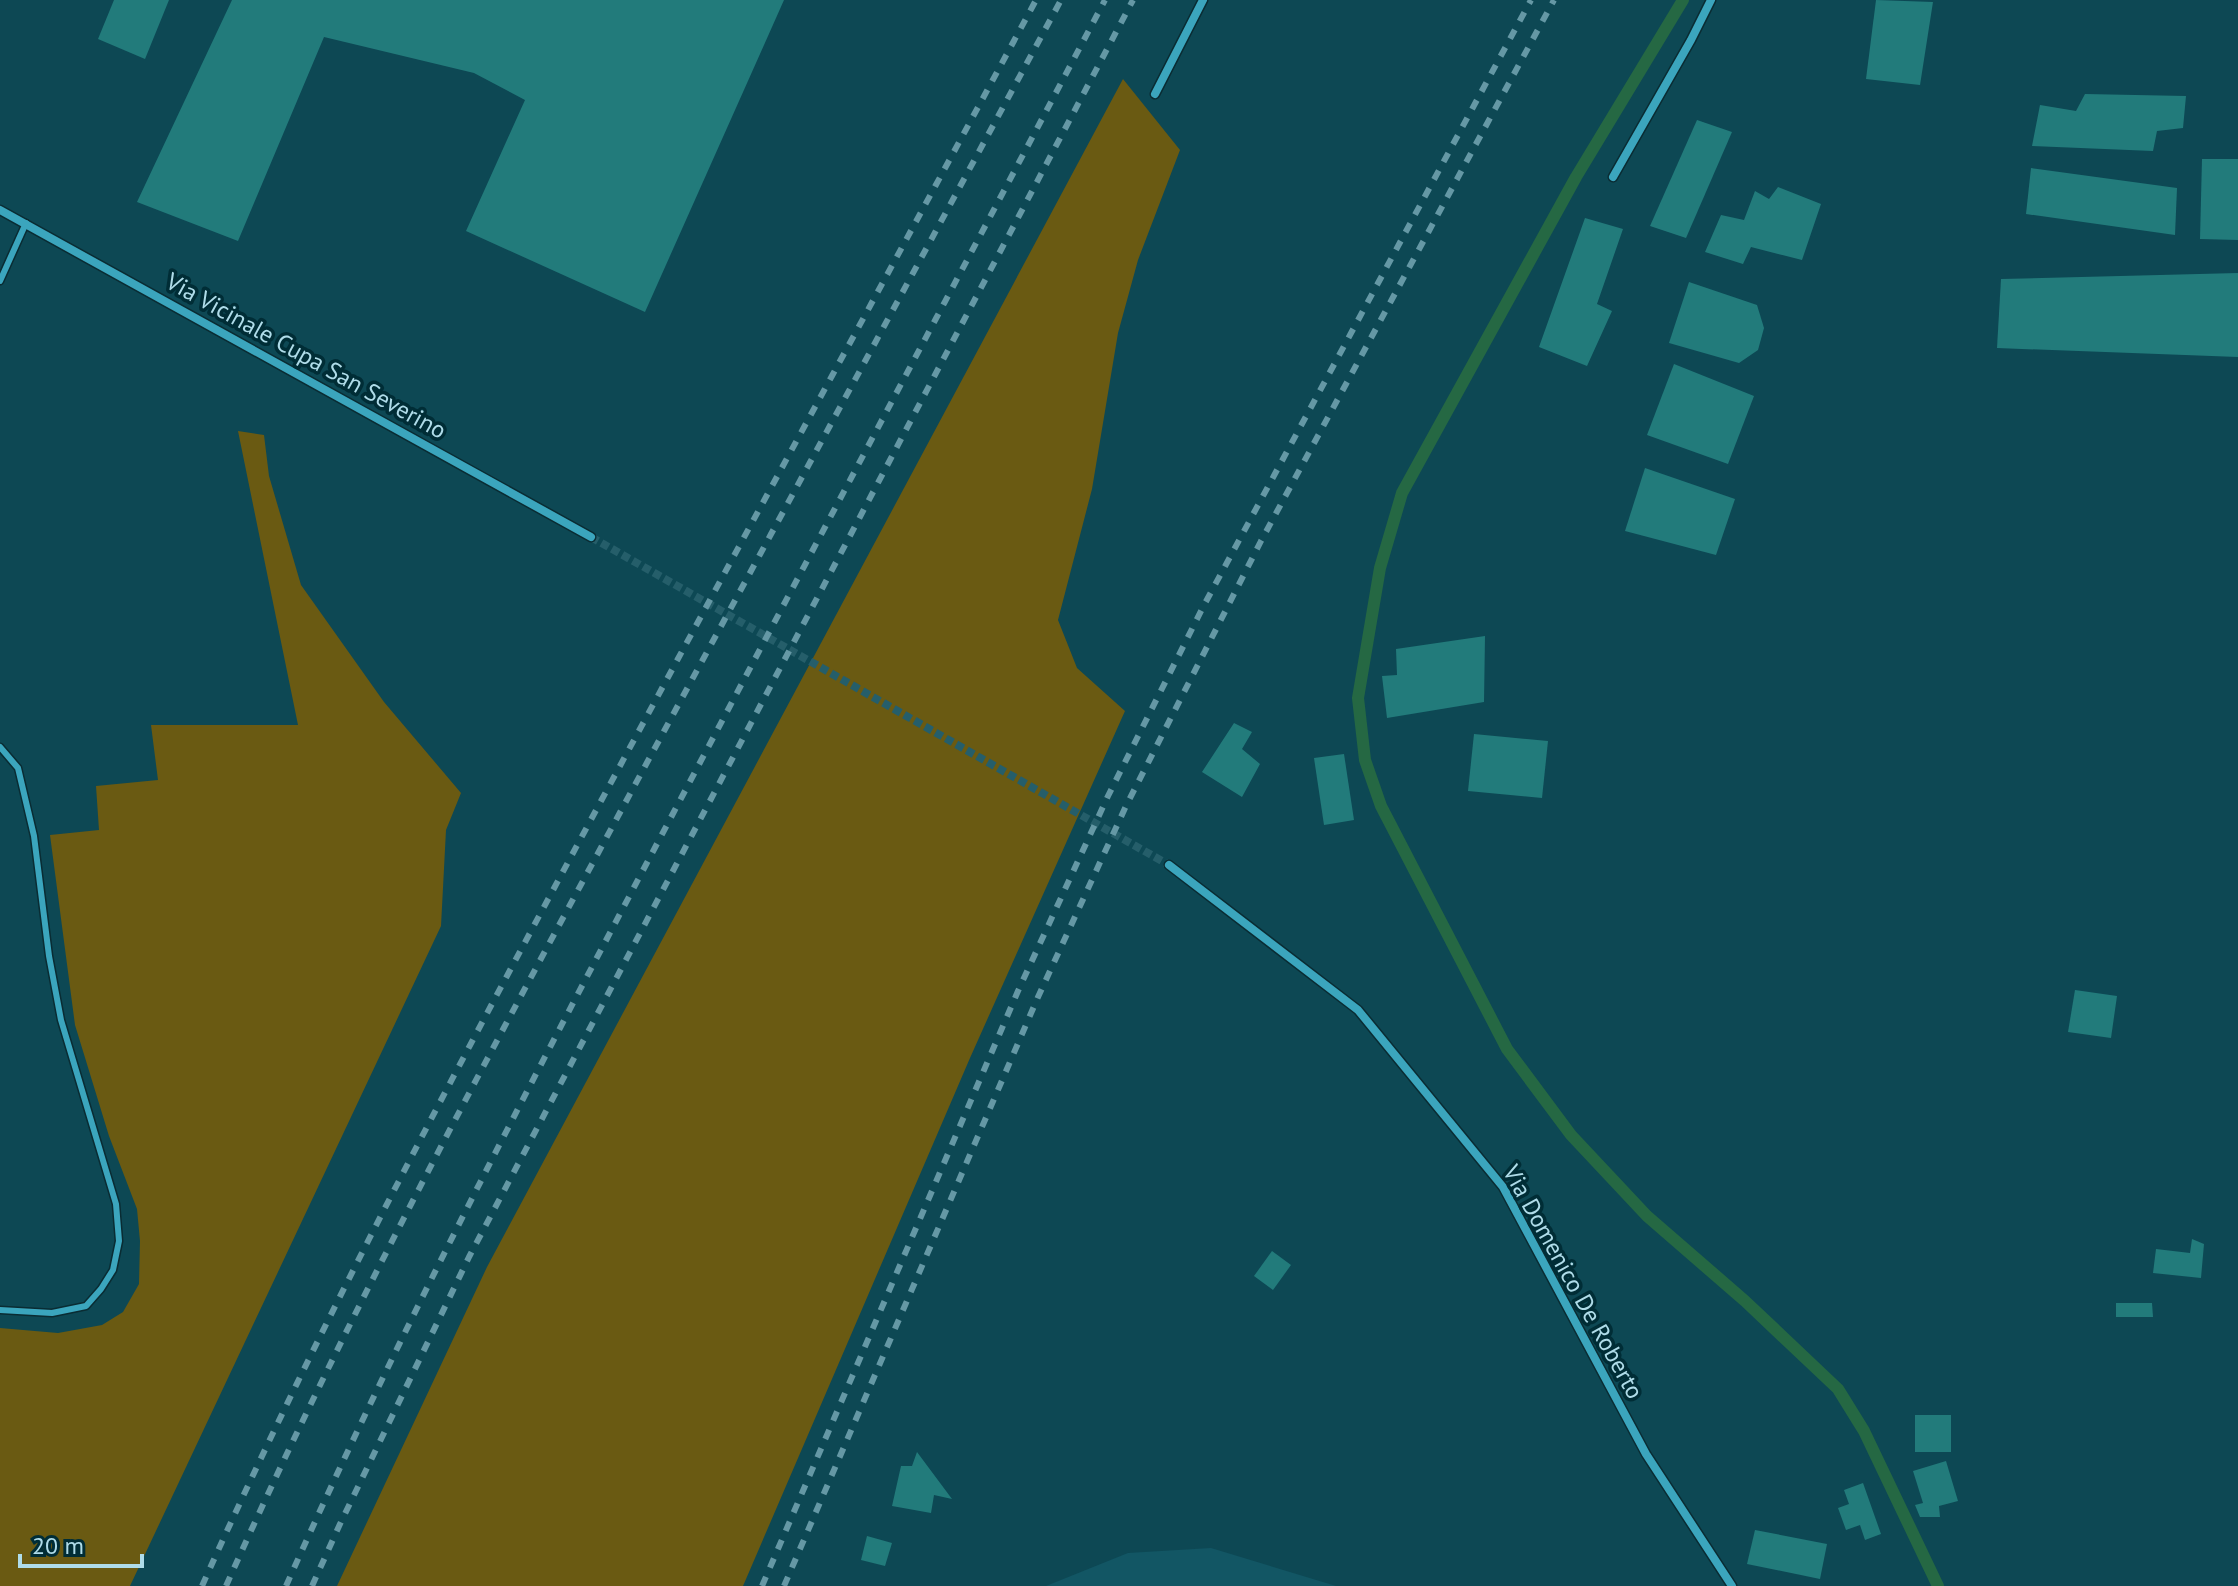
<svg xmlns="http://www.w3.org/2000/svg" width="2238" height="1586" viewBox="0 0 2238 1586" font-family="'PT Sans',sans-serif">
	<rect width="100%" height="100%" fill="#0d4854"/>
	<polygon fill="#125664" points="1211,1548 1336,1586 1046,1586 1128,1553"/>
	<g fill="#6a5a12">
		<polygon points="1123,79 1180,150 1138,260 1118,333 1092,489 1058,620 1077,668 1125,711 970,1058 743,1586 337,1586 487,1267"/>
		<polygon points="238,431 264,435 269,476 301,585 384,702 461,793 446,830 441,926 130,1586 0,1586 0,1328 58,1333 102,1325 123,1312 139,1284 140,1241 137,1209 109,1136 75,1025 50,835 99,830 96,786 158,780 151,725 298,725"/>
	</g>
	<g fill="none" stroke-linecap="round" stroke-linejoin="round">
		<polyline stroke="#256843" stroke-width="12" points="1683,0 1576,177 1402,493 1380,568 1358,698 1365,760 1381,806 1507,1049 1571,1135 1647,1216 1745,1301 1838,1389 1864,1431 1938,1586"/>
	</g>
	<g fill="#227b7b">
		<polygon points="114,0 169,0 145,59 98,39"/>
		<polygon points="232,0 784,0 645,312 466,231 525,100 474,73 324,37 238,241 137,202"/>
		<polygon points="1876,0 1933,2 1920,85 1866,79"/>
		<polygon points="2085,94 2186,96 2183,128 2157,131 2153,151 2032,146 2040,105 2076,111"/>
		<polygon points="1697,120 1732,132 1686,238 1650,226"/>
		<polygon points="2202,159 2238,159 2238,240 2200,239"/>
		<polygon points="2031,168 2177,188 2175,235 2026,214"/>
		<polygon points="1778,187 1821,204 1802,260 1751,247 1743,264 1705,252 1721,215 1744,220 1755,191 1769,199"/>
		<polygon points="1585,218 1623,229 1597,304 1612,311 1587,366 1539,347"/>
		<polygon points="2238,273 2238,357 1997,348 2001,279"/>
		<polygon points="1689,282 1757,305 1764,328 1758,350 1739,363 1669,343"/>
		<polygon points="1674,364 1754,396 1728,464 1647,435"/>
		<polygon points="1645,468 1735,499 1716,555 1625,531"/>
		<polygon points="1485,636 1484,702 1387,718 1382,676 1397,675 1396,649"/>
		<polygon points="1234,723 1252,732 1242,749 1260,764 1242,797 1202,772"/>
		<polygon points="1474,734 1548,741 1542,798 1468,791"/>
		<polygon points="1344,754 1354,820 1324,825 1314,758"/>
		<polygon points="2075,990 2117,996 2111,1038 2068,1032"/>
		<polygon points="2192,1239 2204,1244 2201,1278 2153,1273 2156,1249 2190,1253"/>
		<polygon points="1272,1251 1291,1265 1273,1290 1254,1276"/>
		<polygon points="2116,1303 2152,1303 2153,1317 2116,1317"/>
		<rect x="1915" y="1415" width="36" height="37"/>
		<polygon points="917,1452 952,1499 934,1495 931,1513 892,1506 901,1466 912,1466"/>
		<polygon points="1946,1461 1958,1501 1939,1506 1940,1517 1920,1517 1915,1505 1923,1503 1913,1471"/>
		<polygon points="1863,1483 1881,1534 1865,1540 1860,1525 1846,1530 1838,1508 1849,1504 1844,1490"/>
		<polygon points="1755,1530 1827,1544 1820,1579 1747,1564"/>
		<polygon points="867,1536 892,1543 885,1566 861,1560"/>
	</g>
	<g fill="none" stroke-linecap="round" stroke-linejoin="round">
		<polyline stroke="#255e6a" stroke-width="8" stroke-dasharray="8 4" stroke-linecap="butt" points="591,537 1169,865"/>
		<defs>
			<g id="service">
				<polyline points="0,281 26,223"/>
				<polyline points="0,747 18,768 34,836 49,956 61,1020 116,1204 119,1241 113,1270 101,1289 86,1306 52,1313 0,1310"/>
			</g>
			<g id="minor">
				<polyline points="1155,94 1203,0"/>
				<polyline points="1613,177 1691,40 1711,0"/>
				<polyline points="0,210 591,537"/>
				<polyline points="1169,865 1358,1010 1503,1187 1646,1454 1732,1586"/>
			</g>
		</defs>
		<use href="#service" stroke="#0a2c33" stroke-width="9"/>
		<use href="#minor" stroke="#0a2c33" stroke-width="11"/>
		<use href="#service" stroke="#3ba5bd" stroke-width="6"/>
		<use href="#minor" stroke="#3ba5bd" stroke-width="8"/>
		<g stroke="#6598a5" stroke-width="6" stroke-dasharray="10 10" stroke-linecap="butt">
			<path d="M202 1586C310 1345 434 1111 559 879 717 585 878 293 1036 0"/>
			<path d="M226 1586C337 1337 467 1095 597 855 751 570 907 285 1061 0"/>
			<path d="M286 1586C399 1332 529 1086 659 840 807 560 957 280 1105 0"/>
			<polyline points="312,1586 340,1524 469,1257 1133,0"/>
			<polyline points="762,1586 1018,991 1108,796 1203,607 1531,0"/>
			<polyline points="784,1586 1038,997 1126,806 1261,541 1554,0"/>
		</g>
	</g>
	<g text-anchor="middle" stroke-width="7" stroke-linejoin="round" paint-order="stroke">
		<g font-size="24" fill="#afdce9" stroke="#002d36">
			<text transform="translate(306 356) rotate(29)" y="8">Via Vicinale Cupa San Severino</text>
			<text transform="translate(1573 1282) rotate(61)" y="8">Via Domenico De Roberto</text>
		</g>
	</g>
	<path d="M20 1554v12h122v-12" fill="none" stroke="#afdce9" stroke-width="4"/>
	<text x="32" y="1554" font-size="24" fill="#afdce9" stroke="#002d36" stroke-width="6" paint-order="stroke">20 m</text>
</svg>
